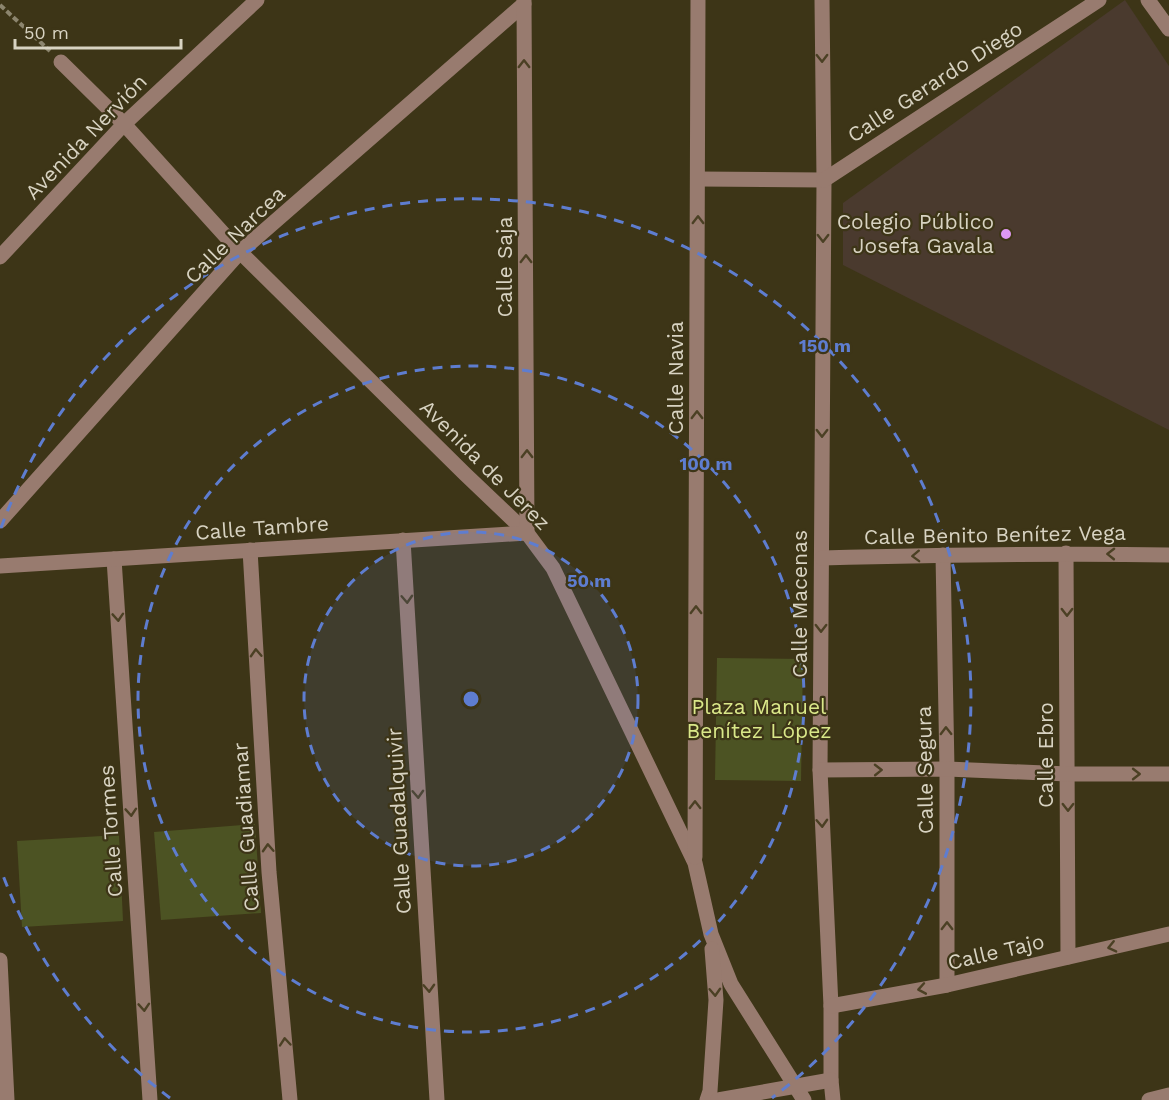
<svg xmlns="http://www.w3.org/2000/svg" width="1169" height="1100" viewBox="0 0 1169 1100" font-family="'Work Sans',sans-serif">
	<rect width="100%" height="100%" fill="#3d3517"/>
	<polygon fill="#4a3a2e" points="1125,0 1169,66 1169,430 843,265 843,203"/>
	<g fill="#4c5323">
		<polygon points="717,658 803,659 801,781 715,780"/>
		<polygon points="255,824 261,913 161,920 154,832"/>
		<polygon points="119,835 123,921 22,927 17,841"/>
	</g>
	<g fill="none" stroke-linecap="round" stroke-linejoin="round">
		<polyline stroke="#8c856e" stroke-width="4" stroke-dasharray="6 3" stroke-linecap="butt" points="0,5 50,51"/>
		<g stroke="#987b6f" stroke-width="15">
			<polyline points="822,0 824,180 820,770 831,1006 831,1080 833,1100"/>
			<polyline points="1148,0 1169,29"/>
			<polyline points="61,62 124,124 240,252 465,474 527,533 553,568 695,863 711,934 731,984 804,1100"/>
			<polyline points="698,179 824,180"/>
			<polyline points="824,180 1099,0"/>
			<polyline points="0,257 124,124 257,0"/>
			<polyline points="0,521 240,252 524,4"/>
			<polyline points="403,540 437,1100"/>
			<polyline points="250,550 269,872 290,1100"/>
			<polyline points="1066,553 1068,957"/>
			<polyline points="943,555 947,769 947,985"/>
			<path d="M822 558C937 555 1053 553 1169 555"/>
			<polyline points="114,559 150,1100"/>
			<polyline points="0,566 527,533 524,0"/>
			<polyline points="820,770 947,769 1068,774 1169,774"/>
			<polyline points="695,857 698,0"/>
			<polyline points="0,960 7,1100"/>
			<polyline points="831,1006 947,985 1169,934"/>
			<polyline points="707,1100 710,1091 716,1000 712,949"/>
			<polyline points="718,1100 831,1080"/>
			<polyline points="1149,1100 1169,1095"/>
		</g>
	</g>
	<defs><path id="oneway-chevron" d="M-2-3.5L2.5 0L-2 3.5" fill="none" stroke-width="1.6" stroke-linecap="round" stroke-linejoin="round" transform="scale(1.5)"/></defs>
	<g stroke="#4b4024">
		<use href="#oneway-chevron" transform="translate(822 58) rotate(89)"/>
		<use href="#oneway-chevron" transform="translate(524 64) rotate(-90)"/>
		<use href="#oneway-chevron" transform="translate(698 220) rotate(-90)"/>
		<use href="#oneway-chevron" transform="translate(823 238) rotate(90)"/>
		<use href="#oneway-chevron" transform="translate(526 259) rotate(-90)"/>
		<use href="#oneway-chevron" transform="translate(697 415) rotate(-90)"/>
		<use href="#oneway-chevron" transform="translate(822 433) rotate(90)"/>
		<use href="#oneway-chevron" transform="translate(527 454) rotate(-90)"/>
		<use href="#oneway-chevron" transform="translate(1111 554) rotate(-179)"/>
		<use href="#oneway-chevron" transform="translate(916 556) rotate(178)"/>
		<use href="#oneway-chevron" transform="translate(407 599) rotate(87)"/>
		<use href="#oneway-chevron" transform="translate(696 610) rotate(-90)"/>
		<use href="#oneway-chevron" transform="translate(1067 612) rotate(90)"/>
		<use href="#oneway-chevron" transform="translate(118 617) rotate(86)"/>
		<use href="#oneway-chevron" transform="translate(821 628) rotate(90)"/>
		<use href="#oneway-chevron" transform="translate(256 653) rotate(-93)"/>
		<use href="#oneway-chevron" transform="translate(946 731) rotate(-91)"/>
		<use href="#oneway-chevron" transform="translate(878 770) rotate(-1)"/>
		<use href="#oneway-chevron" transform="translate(1136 774)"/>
		<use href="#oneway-chevron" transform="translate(418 794) rotate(87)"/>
		<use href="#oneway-chevron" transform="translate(695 805) rotate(-90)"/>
		<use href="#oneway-chevron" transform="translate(1068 807) rotate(90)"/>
		<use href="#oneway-chevron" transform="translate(131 812) rotate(86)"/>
		<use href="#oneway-chevron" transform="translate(822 823) rotate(87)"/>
		<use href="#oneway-chevron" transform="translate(268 848) rotate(-93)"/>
		<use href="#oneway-chevron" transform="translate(947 926) rotate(-90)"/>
		<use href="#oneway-chevron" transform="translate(1112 947) rotate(167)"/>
		<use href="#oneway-chevron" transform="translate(429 988) rotate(87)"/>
		<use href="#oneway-chevron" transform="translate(922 989) rotate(170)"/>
		<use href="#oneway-chevron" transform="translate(715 992) rotate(87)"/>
		<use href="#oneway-chevron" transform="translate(144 1007) rotate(86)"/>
		<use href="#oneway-chevron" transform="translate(285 1042) rotate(-95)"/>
	</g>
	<circle cx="471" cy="699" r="167" fill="#5e7dd0" fill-opacity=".12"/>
	<g fill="none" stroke="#5e7dd0" stroke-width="3" stroke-dasharray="10 8">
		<circle cx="471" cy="699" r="167"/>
		<circle cx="471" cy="699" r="333"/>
		<path d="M170 1098A500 500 0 0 1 1 870M1 528A500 500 0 1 1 772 1098"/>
	</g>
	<circle fill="#de98f2" stroke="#3d3517" stroke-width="2" cx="1006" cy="234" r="6"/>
	<g text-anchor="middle" stroke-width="4.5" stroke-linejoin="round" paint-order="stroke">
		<g font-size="21" fill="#d8d3c2" stroke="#3d3517">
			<text transform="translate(935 82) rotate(-33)" y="7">Calle Gerardo Diego</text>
			<text transform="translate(86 137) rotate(-46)" y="7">Avenida Nervión</text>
			<text transform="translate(235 235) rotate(-44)" y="7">Calle Narcea</text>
			<text transform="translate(505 267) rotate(-90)" y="7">Calle Saja</text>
			<text transform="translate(676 378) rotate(-90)" y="7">Calle Navia</text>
			<text transform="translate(485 465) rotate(45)" y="7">Avenida de Jerez</text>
			<text transform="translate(262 528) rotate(-4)" y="7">Calle Tambre</text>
			<text transform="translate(995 535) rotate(-1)" y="7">Calle Benito Benítez Vega</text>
			<text transform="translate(800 604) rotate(-90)" y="7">Calle Macenas</text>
			<text transform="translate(1046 755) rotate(-90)" y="7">Calle Ebro</text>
			<text transform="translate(925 770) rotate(-91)" y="7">Calle Segura</text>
			<text transform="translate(399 821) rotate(-93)" y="7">Calle Guadalquivir</text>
			<text transform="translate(246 827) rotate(-94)" y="7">Calle Guadiamar</text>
			<text transform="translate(111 831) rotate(-94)" y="7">Calle Tormes</text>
			<text transform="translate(996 952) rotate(-13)" y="7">Calle Tajo</text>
		</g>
		<g font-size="21" fill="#d8d3c2" stroke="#3d3517" text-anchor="end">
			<text x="994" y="229">Colegio Público<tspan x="994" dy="24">Josefa Gavala</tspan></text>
		</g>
		<g font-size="21" fill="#dae889" stroke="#3d3517">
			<text x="759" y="714">Plaza Manuel<tspan x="759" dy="24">Benítez López</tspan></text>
		</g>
	</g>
	<circle cx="471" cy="699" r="9" fill="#5e7dd0" stroke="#3d3517" stroke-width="3"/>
	<g font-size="18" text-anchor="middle" font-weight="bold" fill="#5e7dd0" stroke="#3d3517" stroke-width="4.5" stroke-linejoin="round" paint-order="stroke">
		<text x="825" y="352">150 m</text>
		<text x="706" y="470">100 m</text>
		<text x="589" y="587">50 m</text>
	</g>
	<path d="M15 39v9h166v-9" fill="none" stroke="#d8d3c2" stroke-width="3"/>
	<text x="24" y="39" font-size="18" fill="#d8d3c2" stroke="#3d3517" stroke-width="4.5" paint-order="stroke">50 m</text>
</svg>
